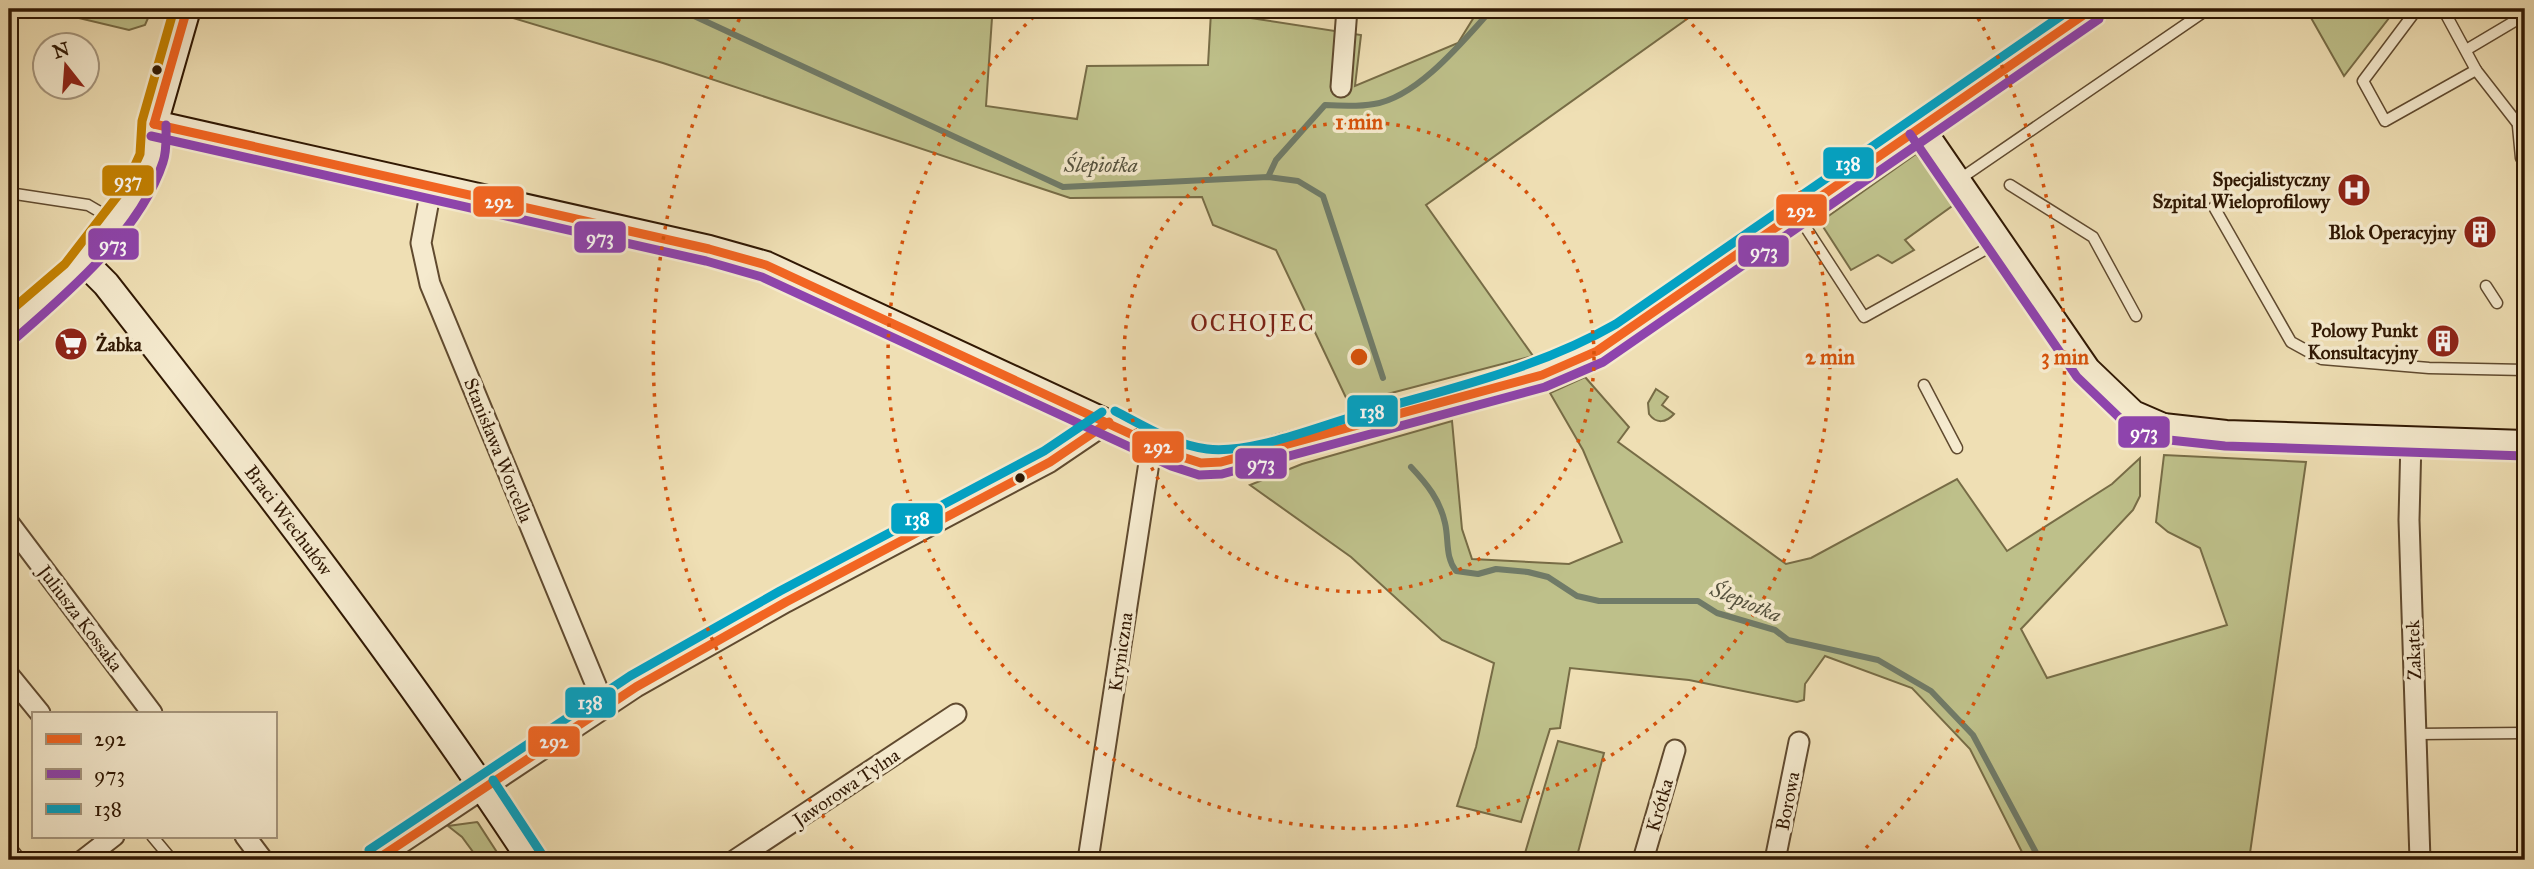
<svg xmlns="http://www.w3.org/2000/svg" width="2534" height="869" viewBox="0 0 2534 869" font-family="'IM FELL Great Primer',serif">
	<rect width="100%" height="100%" fill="#efdfb4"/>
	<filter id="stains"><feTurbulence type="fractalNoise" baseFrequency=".00286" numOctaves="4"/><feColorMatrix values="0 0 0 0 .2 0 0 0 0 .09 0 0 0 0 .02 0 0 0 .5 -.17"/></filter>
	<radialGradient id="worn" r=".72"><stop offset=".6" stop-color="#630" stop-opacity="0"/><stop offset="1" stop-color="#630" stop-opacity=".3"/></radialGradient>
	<g fill="#bec08a" stroke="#776c46" stroke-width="2">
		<polygon points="41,9 152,9 145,25 129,30"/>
		<polygon points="483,9 898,9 992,18 986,106 1077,119 1087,66 1208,65 1211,12 1361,35 1355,86 1458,43 1479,9 1701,9 1426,205 1533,356 1349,404 1276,250 1213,225 1202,197 1070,198 663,63"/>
		<polygon points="2306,9 2396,9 2344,76"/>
		<polygon points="1916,154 1955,204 1905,240 1914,250 1892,263 1878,255 1851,270 1820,222"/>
		<polygon points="1585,377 1629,427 1618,442 1786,564 1811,558 1957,479 2007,551 2112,484 2140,458 2140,496 2133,510 2021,629 2047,678 2227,625 2200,548 2168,532 2156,522 2164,455 2306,462 2249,860 2026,860 1970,749 1912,688 1825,656 1805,684 1804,700 1797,702 1689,680 1570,668 1560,728 1550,729 1521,822 1457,806 1476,747 1494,663 1442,640 1351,557 1250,485 1302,464 1452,421 1462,529 1472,559 1569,564 1622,542 1583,450 1550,393"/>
		<path d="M1656 389 1668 397 1662 405 1674 414C1666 423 1656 424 1649 414L1648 403Z"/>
		<polygon points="1558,741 1604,753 1576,860 1523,860"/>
		<polygon points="477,822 478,823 502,860 479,860 462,837 448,826"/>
	</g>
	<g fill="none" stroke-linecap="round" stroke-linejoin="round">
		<g stroke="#707b68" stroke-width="6">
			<polyline points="679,9 1063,187 1268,177 1298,181 1323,196 1383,378"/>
			<path d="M1268 177 1276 160 1325 105C1341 106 1358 107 1374 104 1418 97 1464 40 1492 9"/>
			<path d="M1411 467C1427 484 1440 500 1445 523 1449 540 1445 557 1456 571L1478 574 1496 569 1528 572 1548 577 1577 596 1599 601H1698L1717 613 1775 630 1788 640 1878 660 1931 691 1973 735 2040 860"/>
		</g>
		<defs>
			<g id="lane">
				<polyline points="2417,9 2363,81 2385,121 2476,70 2443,9"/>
				<polyline points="2466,50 2525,15"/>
				<polyline points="2476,70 2525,133"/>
				<polyline points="2518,126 2521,158 2525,164"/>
				<polyline points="1957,181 2208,9"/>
				<polyline points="2010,185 2093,237 2136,316"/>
				<polyline points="9,193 88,205 112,219"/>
				<polyline points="2214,207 2291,342 2322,359 2429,368 2525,370"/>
				<polyline points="1797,214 1864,317 1997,243"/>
				<polyline points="2486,286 2497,303"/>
				<polyline points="1924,385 1957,448"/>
				<polyline points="2416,734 2525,733"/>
				<polyline points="152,836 172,860"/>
				<polyline points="9,845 21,860"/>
			</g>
			<g id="street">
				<polyline points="1341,87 1347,9"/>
				<polyline points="1920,127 2092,9"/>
				<polyline points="431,189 421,243 430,284 605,707"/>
				<polyline points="2411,440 2409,520 2420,860"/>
				<polyline points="9,523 152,713"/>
				<polyline points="9,675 40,713"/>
				<polyline points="245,836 263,860"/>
				<polyline points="83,860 114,836"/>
				<polyline points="376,860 636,687 786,602 1050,462 1109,422"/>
				<polyline points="735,860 956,714"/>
				<polyline points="1088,860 1152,443"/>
				<polyline points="1643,860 1675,750"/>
				<polyline points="1775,860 1799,742"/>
			</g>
			<g id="secondary">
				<polyline points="154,124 709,249 766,265 1176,455 1201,463 1237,460 1542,375 1597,351 1623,334 1920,127 2087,370 2133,414 2163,427 2226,434 2525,444"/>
				<path d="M84 262 106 284C253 472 400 660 531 860"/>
				<polyline points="9,328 74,272 137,191 152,157 154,124 187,9"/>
			</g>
		</defs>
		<use href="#lane" stroke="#604a2f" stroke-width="13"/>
		<use href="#street" stroke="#604a2f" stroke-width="23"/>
		<use href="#secondary" stroke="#301803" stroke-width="30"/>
		<use href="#lane" stroke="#f5eace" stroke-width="10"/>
		<use href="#street" stroke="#f5eace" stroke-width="19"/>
		<use href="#secondary" stroke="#f5eace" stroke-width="26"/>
		<defs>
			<g id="bus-1">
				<polyline points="154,124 709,249 766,265 1176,455 1201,463 1221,462 1542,375 1597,351 2092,9"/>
				<polyline points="154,124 187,9"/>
				<polyline points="376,860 636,687 786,602 1050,462 1109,422"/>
			</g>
			<g id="bus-2">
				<polyline points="1910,134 2077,377 2127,425 2160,439 2225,446 2525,456"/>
				<polyline points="151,136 706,261 762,277 1171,466 1199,475 1222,474 1545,387 1603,362 2099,19"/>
				<path d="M17 337C69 292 141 230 163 162 167 151 166 137 166 125"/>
			</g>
			<g id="bus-3">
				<path d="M1115 411C1144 426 1174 445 1207 449 1250 454 1311 429 1352 417 1442 390 1534 371 1616 324L2071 9"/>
				<polyline points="493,780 541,853"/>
				<polyline points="369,850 630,676 780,591 1044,451 1102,412"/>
			</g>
			<polyline id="bus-4" points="9,312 65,264 126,185 140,154 142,121 174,9"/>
		</defs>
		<use href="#bus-1" stroke="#f5eace" stroke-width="14"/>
		<use href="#bus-2" stroke="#f5eace" stroke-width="14"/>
		<use href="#bus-3" stroke="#f5eace" stroke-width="14"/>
		<use href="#bus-4" stroke="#f5eace" stroke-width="14"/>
		<use href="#bus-1" stroke="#f26522" stroke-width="9"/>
		<use href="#bus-2" stroke="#8e44ad" stroke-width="9"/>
		<use href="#bus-3" stroke="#02a2c4" stroke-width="9"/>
		<use href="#bus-4" stroke="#c58201" stroke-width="9"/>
	</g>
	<g fill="none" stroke="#d6520b" stroke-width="3.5" stroke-dasharray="3.5 7">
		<circle cx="1359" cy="357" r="235"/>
		<path d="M1677 10A471 471 0 1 1 1041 10"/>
		<path d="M860 856A706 706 0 0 1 745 9M1973 9A706 706 0 0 1 1858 856"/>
	</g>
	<defs>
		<symbol id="hospital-disc" viewBox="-11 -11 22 22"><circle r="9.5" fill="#8f2418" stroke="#f5eace"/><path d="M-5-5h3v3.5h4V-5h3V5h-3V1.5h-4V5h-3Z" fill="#fff"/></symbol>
		<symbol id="building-disc" viewBox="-11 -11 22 22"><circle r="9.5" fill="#8f2418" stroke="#f5eace"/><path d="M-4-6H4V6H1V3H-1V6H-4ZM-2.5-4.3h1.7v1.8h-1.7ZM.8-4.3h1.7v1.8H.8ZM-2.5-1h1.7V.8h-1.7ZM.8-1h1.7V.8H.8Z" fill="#fff"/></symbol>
		<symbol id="supermarket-disc" viewBox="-11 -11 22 22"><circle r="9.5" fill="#8f2418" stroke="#f5eace"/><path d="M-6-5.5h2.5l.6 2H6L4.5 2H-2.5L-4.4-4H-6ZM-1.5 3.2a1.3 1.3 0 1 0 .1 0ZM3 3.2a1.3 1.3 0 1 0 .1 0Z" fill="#fff"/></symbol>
	</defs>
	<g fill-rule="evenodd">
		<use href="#hospital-disc" x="2335" y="171" width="38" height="38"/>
		<use href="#building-disc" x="2461" y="213" width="38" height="38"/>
		<use href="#building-disc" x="2424" y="322" width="38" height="38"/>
		<use href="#supermarket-disc" x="52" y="325" width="38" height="38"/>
	</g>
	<g fill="#301803" stroke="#f5eace" stroke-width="2.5">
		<circle cx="157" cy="70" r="6"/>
		<circle cx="1020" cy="478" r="6"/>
	</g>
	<g text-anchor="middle" stroke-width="7" stroke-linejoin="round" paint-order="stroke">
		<g font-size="19" font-weight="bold" fill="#301803" stroke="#f5eace" text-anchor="end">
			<text x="2330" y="186">Specjalistyczny<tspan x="2330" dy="22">Szpital Wieloprofilowy</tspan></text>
			<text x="2456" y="239">Blok Operacyjny</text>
			<text x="2418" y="337">Polowy Punkt<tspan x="2418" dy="22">Konsultacyjny</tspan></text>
			<text x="96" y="351" text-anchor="start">Żabka</text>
		</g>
		<g font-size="19" fill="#301803" stroke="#f5eace">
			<text transform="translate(499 450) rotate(68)" y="7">Stanisława Worcella</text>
			<text transform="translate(289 520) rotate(53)" y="7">Braci Wiechułów</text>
			<text transform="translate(81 618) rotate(53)" y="7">Juliusza Kossaka</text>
			<text transform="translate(2413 650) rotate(-92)" y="7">Zakątek</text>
			<text transform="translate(1120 652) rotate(-82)" y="7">Kryniczna</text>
			<text transform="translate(846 787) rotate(-34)" y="7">Jaworowa Tylna</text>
			<text transform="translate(1787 801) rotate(-79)" y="7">Borowa</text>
			<text transform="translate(1659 805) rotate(-74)" y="7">Krótka</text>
		</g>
		<g font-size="21" font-style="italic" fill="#55523e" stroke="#f5eace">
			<text x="1101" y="172">Ślepiotka</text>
			<text transform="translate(1746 602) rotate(22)" y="7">Ślepiotka</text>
		</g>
		<g font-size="23" letter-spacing="2" fill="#7a1f14" stroke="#f5eace">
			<text x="1253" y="331">OCHOJEC</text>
		</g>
	</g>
	<circle cx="1359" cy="357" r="10" fill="#d6520b" stroke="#f5eace" stroke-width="3.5"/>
	<g font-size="21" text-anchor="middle" font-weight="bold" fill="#d6520b" stroke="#f5eace" stroke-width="7" stroke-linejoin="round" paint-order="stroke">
		<text x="1359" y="129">1 min</text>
		<text x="1830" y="364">2 min</text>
		<text x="2065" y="364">3 min</text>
	</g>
	<g stroke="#f5eace" stroke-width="2.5">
		<rect x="1822" y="146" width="53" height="34" rx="7" fill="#02a2c4"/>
		<rect x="101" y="164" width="54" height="33" rx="7" fill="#c58201"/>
		<rect x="472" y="185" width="53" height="33" rx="7" fill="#f26522"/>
		<rect x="1775" y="193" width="53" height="34" rx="7" fill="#f26522"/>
		<rect x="573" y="220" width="54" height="34" rx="7" fill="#8e44ad"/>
		<rect x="87" y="227" width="53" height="34" rx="7" fill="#8e44ad"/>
		<rect x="1737" y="234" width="53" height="34" rx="7" fill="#8e44ad"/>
		<rect x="1346" y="394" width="53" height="34" rx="7" fill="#02a2c4"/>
		<rect x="2117" y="415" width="54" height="34" rx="7" fill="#8e44ad"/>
		<rect x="1131" y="430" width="54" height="34" rx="7" fill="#f26522"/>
		<rect x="1234" y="447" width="54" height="33" rx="7" fill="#8e44ad"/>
		<rect x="890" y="502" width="54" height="33" rx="7" fill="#02a2c4"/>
		<rect x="564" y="686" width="53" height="33" rx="7" fill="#02a2c4"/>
		<rect x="527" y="725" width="54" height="33" rx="7" fill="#f26522"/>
	</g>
	<g font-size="19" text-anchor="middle" font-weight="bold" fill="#fff">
		<text x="1848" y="170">138</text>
		<text x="128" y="187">937</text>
		<text x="499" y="208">292</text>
		<text x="1801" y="217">292</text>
		<text x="600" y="244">973</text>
		<text x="113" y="251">973</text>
		<text x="1764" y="258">973</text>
		<text x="1372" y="418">138</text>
		<text x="2144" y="439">973</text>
		<text x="1158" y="453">292</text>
		<text x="1261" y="470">973</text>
		<text x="917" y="525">138</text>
		<text x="590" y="709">138</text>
		<text x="554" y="748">292</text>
	</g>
	<rect width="2534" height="869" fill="none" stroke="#efdfb4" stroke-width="35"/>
	<rect x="10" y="10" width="2513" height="848" fill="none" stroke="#301803" stroke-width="3.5"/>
	<rect x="18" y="18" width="2499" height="834" fill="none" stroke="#301803" stroke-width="2"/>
	<rect x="32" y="712" width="245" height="126" fill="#f5eace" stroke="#a6967d" stroke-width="2"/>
	<rect x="46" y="734" width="35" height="10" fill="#f26522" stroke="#a6967d" stroke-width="2"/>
	<text x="94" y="746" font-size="21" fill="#301803">292</text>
	<rect x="46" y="769" width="35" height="10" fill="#8e44ad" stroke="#a6967d" stroke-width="2"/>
	<text x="94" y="782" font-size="21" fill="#301803">973</text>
	<rect x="46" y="804" width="35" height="10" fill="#02a2c4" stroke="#a6967d" stroke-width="2"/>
	<text x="94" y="816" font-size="21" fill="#301803">138</text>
	<g transform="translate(66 66) rotate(343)"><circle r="33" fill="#f5eace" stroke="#a6967d" stroke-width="2"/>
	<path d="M0-5L12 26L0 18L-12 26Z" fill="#8f2418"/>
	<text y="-10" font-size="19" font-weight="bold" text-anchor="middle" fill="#301803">N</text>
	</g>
	<rect width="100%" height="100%" filter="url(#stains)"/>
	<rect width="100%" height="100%" fill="url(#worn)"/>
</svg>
